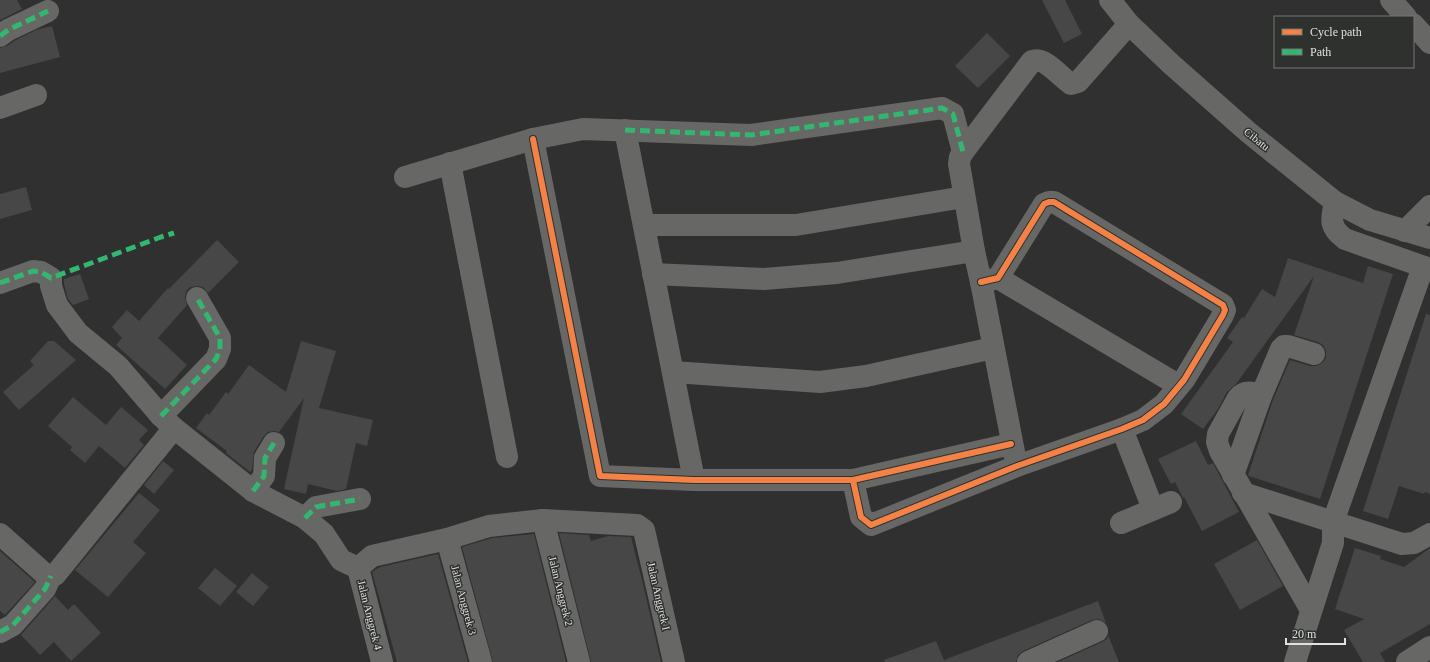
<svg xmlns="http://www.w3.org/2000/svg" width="1430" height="662" viewBox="0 0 1430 662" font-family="Georgia,serif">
	<rect width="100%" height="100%" fill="#2f302f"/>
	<g fill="#464746">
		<polygon points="0,0 17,0 22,9 0,20"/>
		<polygon points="1042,0 1065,0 1082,34 1064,43"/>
		<polygon points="52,26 60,57 0,73 0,48 7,46 14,41 36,30"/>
		<polygon points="987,33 1010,56 978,88 955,66"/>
		<polygon points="26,187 32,210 0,219 0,194"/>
		<polygon points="217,240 239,262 208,293 203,287 197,286 190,287 186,291 185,298 187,305 158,338 187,365 165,389 116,345 122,338 112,327 127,310 139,321 168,288 169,289"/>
		<polygon points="1288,258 1363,283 1368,266 1393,274 1320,499 1249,476 1248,475 1273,400 1290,360 1310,366 1316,366 1322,363 1326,358 1326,351 1323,345 1318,342 1294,335 1314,276 1236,384 1227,392 1218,409 1203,429 1181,414 1233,342 1227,338 1242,317 1244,318 1262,289 1275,297"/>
		<polygon points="80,274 89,299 73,305 68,299 64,284 64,279"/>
		<polygon points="1426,314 1430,315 1430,494 1425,492 1424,494 1399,486 1388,519 1363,511"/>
		<polygon points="48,341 54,341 76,360 19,410 3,392 34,365 30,361"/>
		<polygon points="301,341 336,351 319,408 373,420 367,446 356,443 346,489 337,491 308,484 306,494 284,489 304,398 279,432 274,431 268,432 263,437 254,452 252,469 250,472 226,453 227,451 196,428 207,413 209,415 226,392 228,394 249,365 286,392"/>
		<polygon points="73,397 106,425 121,407 148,430 139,440 144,445 125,468 99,446 85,463 70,450 72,447 48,426"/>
		<polygon points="1196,441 1208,465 1213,463 1239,512 1202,531 1184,497 1183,498 1175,482 1171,484 1158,459"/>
		<polygon points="163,461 174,470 154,494 144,485"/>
		<polygon points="139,493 160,510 133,542 146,553 108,597 75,570"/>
		<polygon points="559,533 589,535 591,541 608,536 631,537 643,584 661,662 591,662"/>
		<polygon points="534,534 566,662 493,662 462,547 492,538"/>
		<polygon points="1257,540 1283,586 1240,610 1214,564"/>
		<polygon points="1355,548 1381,556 1380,559 1404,567 1430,548 1430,624 1380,653 1385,662 1363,662 1344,630 1364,619 1335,609"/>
		<polygon points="0,551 35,582 5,615 0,611"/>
		<polygon points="438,554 468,662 397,662 372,572 380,567"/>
		<polygon points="215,568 237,586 220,606 198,588"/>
		<polygon points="252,573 269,587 253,606 236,592"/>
		<polygon points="55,596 68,610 74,604 101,633 71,661 54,642 40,655 21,635"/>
		<polygon points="1098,601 1106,623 1099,619 1092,620 1023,651 1018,655 1016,662 885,662 884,660 936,641 944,660"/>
		<polygon points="1108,635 1119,662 1058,662 1102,642 1107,639"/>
	</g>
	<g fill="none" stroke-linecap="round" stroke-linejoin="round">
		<g stroke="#676866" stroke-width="22">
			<polyline points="1110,0 1129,24 1171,64 1248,132 1335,202 1370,220 1430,238"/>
			<polyline points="1391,0 1406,17"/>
			<polyline points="1413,24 1430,43"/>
			<polyline points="0,36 8,30 48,11"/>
			<polyline points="0,108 36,95"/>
			<polyline points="625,130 694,480"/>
			<polyline points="533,139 600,476 694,480 853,480 1011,444"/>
			<polyline points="450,163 507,457"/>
			<polyline points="405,177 533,139 583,129 751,135 942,108 953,114 963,152"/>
			<path d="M1335 202C1331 220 1329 227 1345 239L1430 269"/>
			<polyline points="644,225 796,225 964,197"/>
			<polyline points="1405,231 1430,206"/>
			<polyline points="653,274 764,279 837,273 974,251"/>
			<polyline points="998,278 1178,385"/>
			<polyline points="0,283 33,271 41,272 51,278 51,286 57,305 78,333 118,366 161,416 174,428 253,491 305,518 324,534 341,560 358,568"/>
			<polyline points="673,372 820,382 866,376 993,348"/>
			<path d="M1261 396C1252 392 1245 390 1238 398L1218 434 1217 442 1220 451 1311 610"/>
			<polyline points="161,416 216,359 220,349 220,338 197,298"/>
			<polyline points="1122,429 1153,509"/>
			<path d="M1015 457 981 282 974 251 959 164 960 157 963 152 1032 61C1045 56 1060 77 1071 84L1078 82 1129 24"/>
			<polyline points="1233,475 1261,396 1281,349 1284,346 1288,346 1314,354"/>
			<polyline points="853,480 861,517 871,525 1017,466 1122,429 1143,420 1164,404 1184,380 1223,315 1225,310 1223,305 1054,202 1049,202 1044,204 998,278 981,282"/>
			<polyline points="253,491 264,476 265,458 274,443"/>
			<polyline points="1243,493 1402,544 1414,543 1430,534"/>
			<polyline points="305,518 316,507 360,499"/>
			<polyline points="543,520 579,662"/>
			<polyline points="1121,523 1171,502"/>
			<polyline points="0,534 46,575 51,576 55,575 174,428"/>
			<polyline points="447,539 481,662"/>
			<polyline points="358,568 372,556 447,539 489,526 543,520 637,525 644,530 674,662"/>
			<polyline points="358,568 382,662"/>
			<polyline points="0,632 13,625 45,589 51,576"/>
			<polyline points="1028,662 1097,631"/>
			<polyline points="1295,662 1333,543 1333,522 1423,267"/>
			<polyline points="1407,662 1430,647"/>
		</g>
		<g stroke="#33b770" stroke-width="5" stroke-dasharray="10 5" stroke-linecap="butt">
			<polyline points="0,36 8,30 48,11"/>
			<polyline points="625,130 751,135 942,108 953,114 963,152"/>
			<polyline points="0,283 33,271 41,272 51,278 161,237 174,233"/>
			<polyline points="161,416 216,359 220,349 220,338 197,298"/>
			<polyline points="253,491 264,476 265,458 274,443"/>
			<polyline points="305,518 316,507 360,499"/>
			<polyline points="0,632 13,625 45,589 51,576"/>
		</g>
		<defs>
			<g id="cycleway">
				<polyline points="533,139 600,476 694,480 853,480 1011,444"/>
				<polyline points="853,480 861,517 871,525 1017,466 1122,429 1143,420 1164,404 1184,380 1223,315 1225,310 1223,305 1054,202 1049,202 1044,204 998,278 981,282"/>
			</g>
		</defs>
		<use href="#cycleway" stroke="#2e312e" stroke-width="8"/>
		<use href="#cycleway" stroke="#f48246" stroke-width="6"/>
	</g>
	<g text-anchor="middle" stroke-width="3" stroke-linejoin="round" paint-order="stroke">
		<g font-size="11" fill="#e0e1df" stroke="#2e312e">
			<text transform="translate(1257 139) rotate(39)" y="4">Cibatu</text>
			<text transform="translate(561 591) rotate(76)" y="4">Jalan Anggrek 2</text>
			<text transform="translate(659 596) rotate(77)" y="4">Jalan Anggrek I</text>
			<text transform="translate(464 600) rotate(75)" y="4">Jalan Anggrek 3</text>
			<text transform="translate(370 615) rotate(76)" y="4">Jalan Anggrek 4</text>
		</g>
	</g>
	<rect x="1274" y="16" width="140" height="52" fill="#2e312e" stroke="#757775"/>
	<rect x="1282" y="29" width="20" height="6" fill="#f48246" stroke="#757775"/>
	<text x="1310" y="36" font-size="12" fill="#e0e1df">Cycle path</text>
	<rect x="1282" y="49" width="20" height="6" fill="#33b770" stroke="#757775"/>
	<text x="1310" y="56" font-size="12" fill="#e0e1df">Path</text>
	<path d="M1286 638v6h59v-6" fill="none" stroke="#e0e1df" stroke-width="2"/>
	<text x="1292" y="638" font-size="12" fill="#e0e1df" stroke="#2e312e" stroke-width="3" paint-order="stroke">20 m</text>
</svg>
